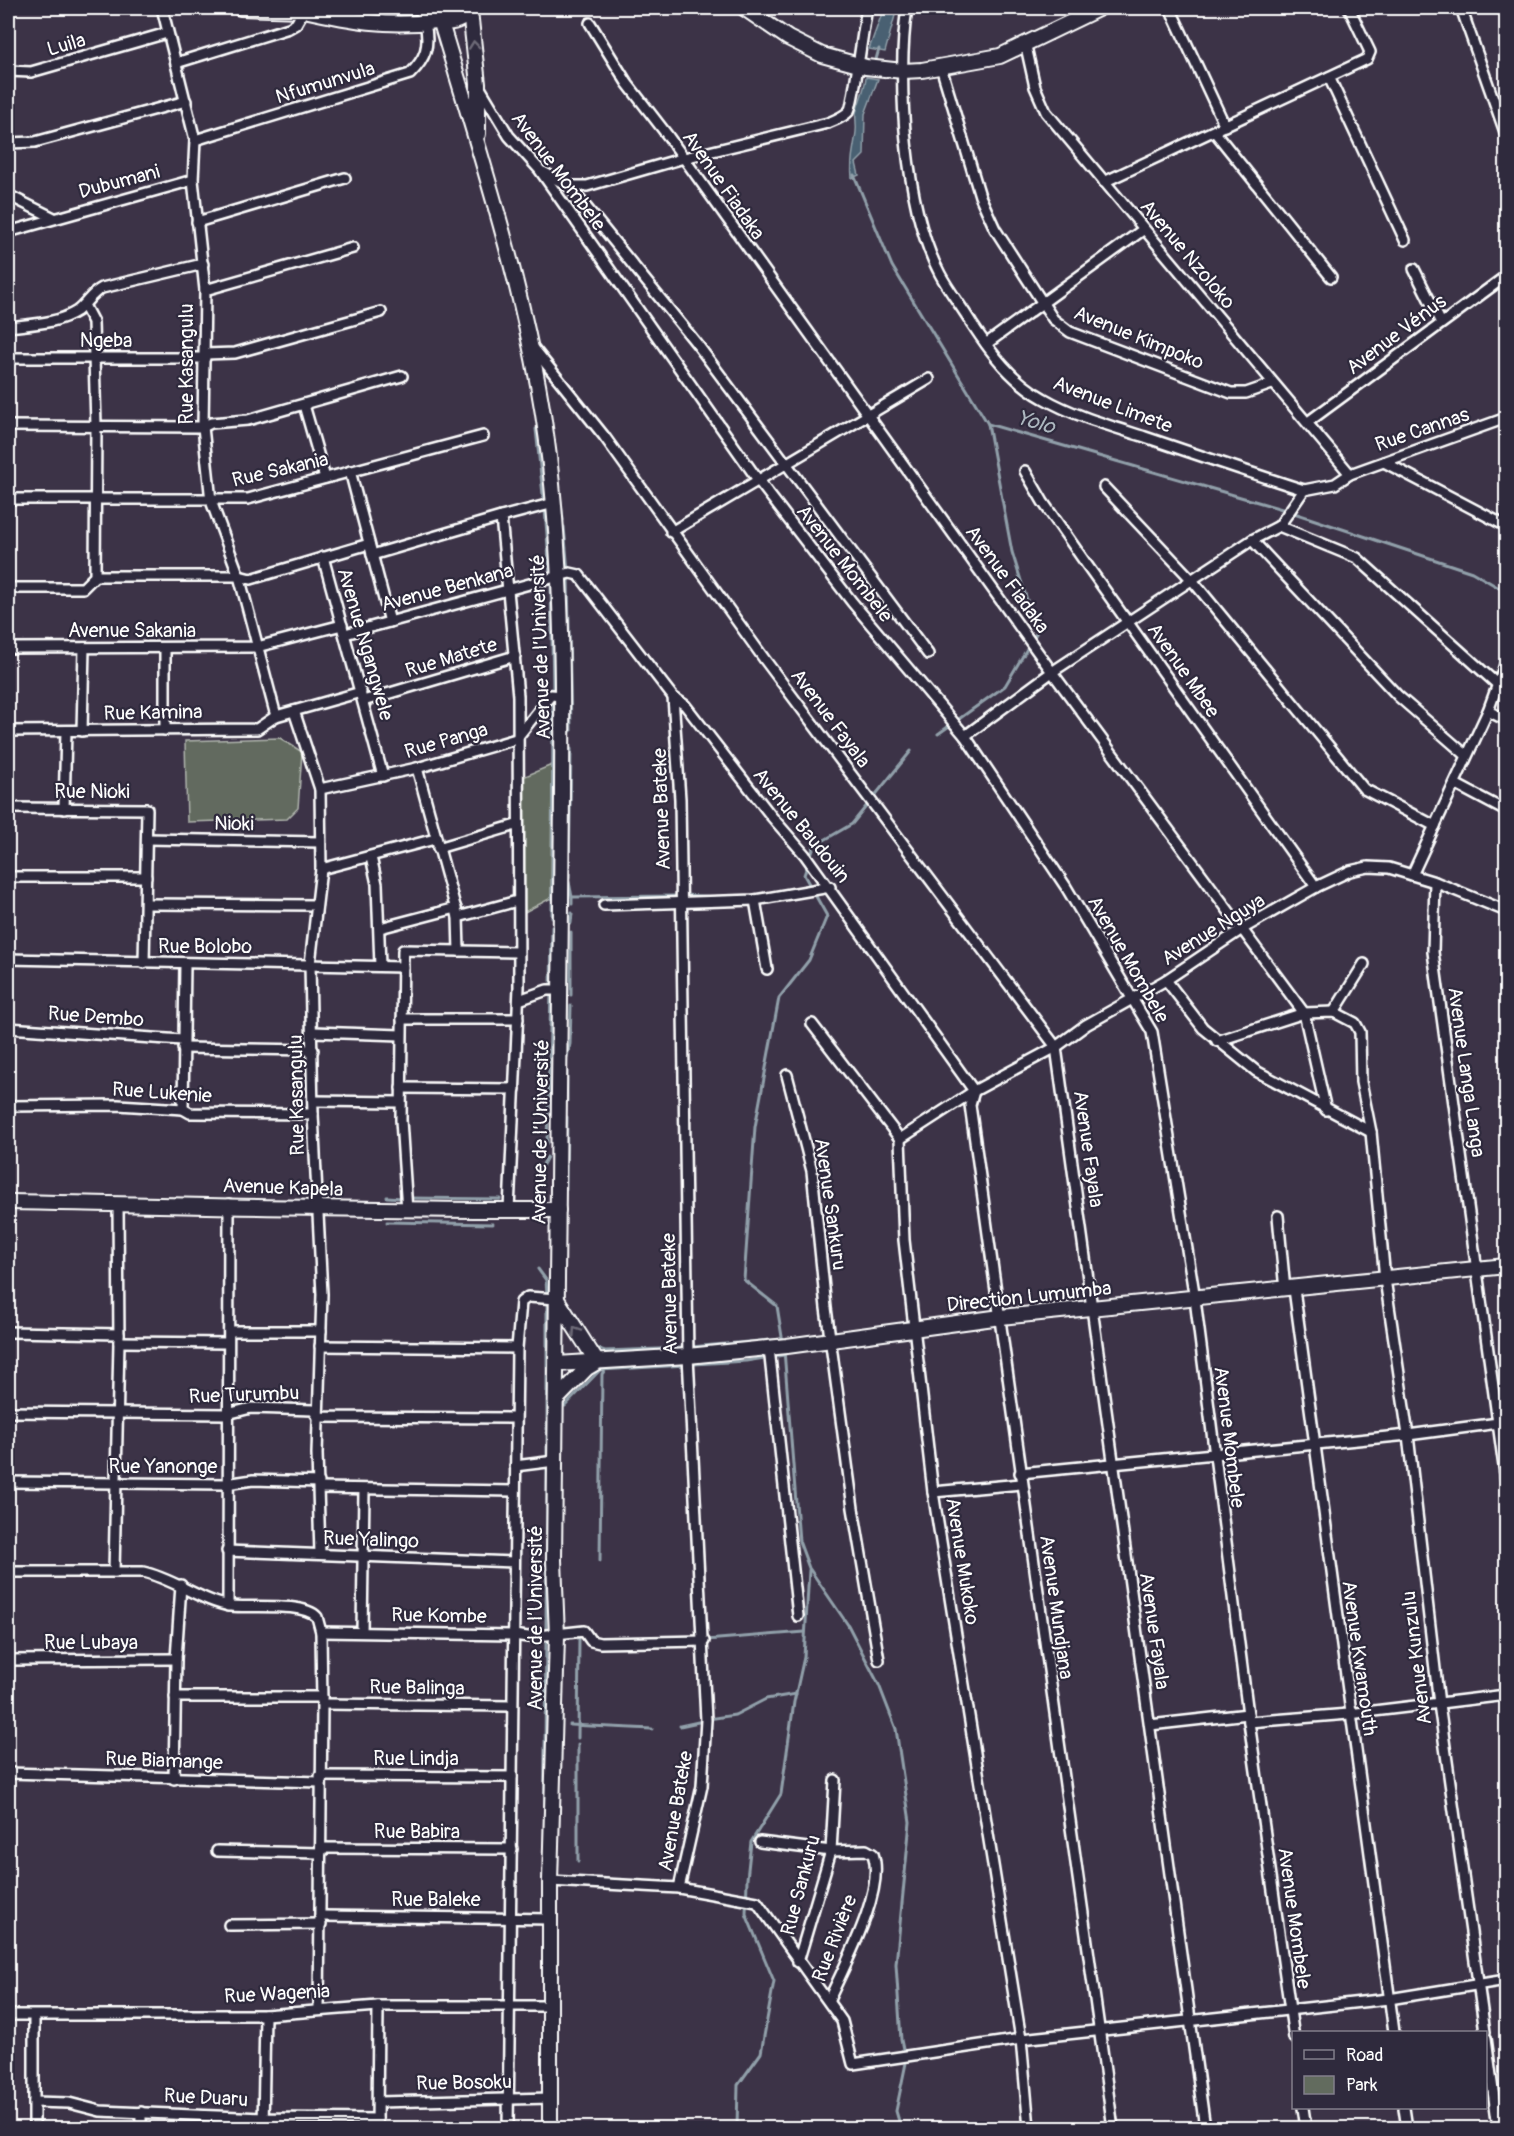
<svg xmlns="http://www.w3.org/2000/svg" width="1514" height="2136" viewBox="0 0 1514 2136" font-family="Pangolin,sans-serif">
	<rect width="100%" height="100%" fill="#3c3347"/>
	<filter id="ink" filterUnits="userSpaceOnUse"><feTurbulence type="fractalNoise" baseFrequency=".0167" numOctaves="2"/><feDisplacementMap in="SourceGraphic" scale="12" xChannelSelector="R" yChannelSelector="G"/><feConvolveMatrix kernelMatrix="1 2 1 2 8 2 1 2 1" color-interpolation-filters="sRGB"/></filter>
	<g filter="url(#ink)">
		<g fill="#626b5e" stroke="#b0b5ae" stroke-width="1.5">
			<polygon points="280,738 302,752 298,808 287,819 187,822 185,741"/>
			<polygon points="552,765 551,898 521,914 523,777"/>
		</g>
		<g fill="#486172" stroke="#91a0aa" stroke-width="1.5">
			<polygon points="884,8 897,8 885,52 869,49"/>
			<path d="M866 77 878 79 865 114 864 155 856 163 859 175 852 178C850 157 854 151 856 132 857 125 855 119 856 113 859 100 865 90 866 77Z"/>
		</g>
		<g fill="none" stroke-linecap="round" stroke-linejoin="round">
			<g stroke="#91a0aa" stroke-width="3">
				<polyline points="875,63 879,49"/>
				<polyline points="854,175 892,266 988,424 1282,509 1472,572 1506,592"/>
				<polyline points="536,429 544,504"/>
				<polyline points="553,437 563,520"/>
				<polyline points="545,509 550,574"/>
				<polyline points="564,527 568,571"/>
				<polyline points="568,576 571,731"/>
				<polyline points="551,583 553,691"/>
				<polyline points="938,734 1005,686 1037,632 1012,552 988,424"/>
				<polyline points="569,877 571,749"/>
				<polyline points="569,882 572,897"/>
				<polyline points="684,895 719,897"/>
				<polyline points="572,904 572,897 678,896"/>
				<polyline points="552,918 553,700"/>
				<polyline points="571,923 572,913"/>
				<polyline points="551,987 552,927"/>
				<polyline points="571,995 571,932"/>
				<polyline points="567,1057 570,1044 571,1006"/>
				<polyline points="567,1101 567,1072"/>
				<polyline points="547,1143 551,992"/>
				<polyline points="541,1168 547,1157"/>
				<polyline points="566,1190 567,1117"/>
				<polyline points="387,1197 403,1198"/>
				<polyline points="409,1198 500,1199"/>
				<polyline points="387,1222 493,1224"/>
				<polyline points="538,1269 546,1280 547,1295"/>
				<polyline points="547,1302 547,1459"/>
				<polyline points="571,1308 583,1327"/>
				<polyline points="783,1343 777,1306 744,1280 755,1127 779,998 809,960 827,916 804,875 814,846 852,824 911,751"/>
				<polyline points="691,1347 782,1339"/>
				<polyline points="596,1348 605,1351 685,1348"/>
				<polyline points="784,1350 799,1541 809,1568 848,1625 879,1685 896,1729 910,1822 896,1964 901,2040 906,2063 896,2111 901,2128"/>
				<polyline points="694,1364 746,1361 784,1355"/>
				<polyline points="565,1406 600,1370 686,1365"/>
				<polyline points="600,1561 602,1374 605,1370"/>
				<polyline points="546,1634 547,1465"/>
				<polyline points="706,1640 805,1632"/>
				<polyline points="708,1719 735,1715 766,1699 796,1694"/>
				<polyline points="570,1725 652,1729"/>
				<polyline points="680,1726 703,1721"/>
				<polyline points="578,1738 579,1638"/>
				<polyline points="544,1861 546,1640"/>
				<polyline points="578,1861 578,1744"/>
				<polyline points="737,2128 738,2085 761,2053 774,1981 746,1914 747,1879 751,1842 781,1794 794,1702 804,1657 809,1570"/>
			</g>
			<defs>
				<g id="street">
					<polyline points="162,8 195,140 193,180 205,290 203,427 211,501 239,576 276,716"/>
					<path d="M907 8C896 80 905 209 940 274 949 291 962 307 972 324 991 353 1012 381 1043 398 1074 416 1111 426 1145 437 1198 455 1251 473 1304 490L1335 484 1350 474 1506 418"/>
					<polyline points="1170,8 1225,126"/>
					<polyline points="1461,8 1506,135"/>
					<polyline points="590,23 627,83 668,136 1052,672 1304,1013 1326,1110"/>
					<polyline points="1025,42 1035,87 1046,112 1350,474"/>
					<polyline points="176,63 289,28 296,24 304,10"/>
					<polyline points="941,67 980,196 995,229 1053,319 1070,332 1231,393 1246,393 1272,384"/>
					<polyline points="8,71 31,72 167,33"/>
					<polyline points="1329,77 1405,240"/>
					<polyline points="479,86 509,136 539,169 758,480 852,602 965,736 1066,887 1152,1032 1195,1299 1249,1722 1294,2038"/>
					<polyline points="1214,131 1331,277"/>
					<path d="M195 140 410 74C426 58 430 46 425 23"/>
					<polyline points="8,143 35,142 186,101"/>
					<path d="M543 172 569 186H587L684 158 828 123C835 120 844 117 849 111 853 107 864 22 867 8"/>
					<polyline points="1104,182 1367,59 1370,52 1349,8"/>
					<polyline points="569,186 697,344 928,654"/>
					<polyline points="8,195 54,218"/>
					<polyline points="197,222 345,178"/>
					<polyline points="8,232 193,180"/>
					<polyline points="1414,269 1441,323"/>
					<polyline points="205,290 353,248"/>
					<path d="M8 327C31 324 57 324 77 311 87 304 90 294 102 288L203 264"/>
					<polyline points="986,344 1144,229"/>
					<polyline points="531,345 604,436 765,660 1056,1047 1205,2128"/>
					<polyline points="205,354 235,353 381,312"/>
					<polyline points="8,358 205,358"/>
					<polyline points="304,405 325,478"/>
					<polyline points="1308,422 1506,276"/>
					<polyline points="8,426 203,427 211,423 248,420 402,376"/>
					<polyline points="1384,462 1506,526"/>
					<polyline points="350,471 390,622"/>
					<polyline points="1025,471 1043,502 1087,565 1316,887"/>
					<polyline points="1104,487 1192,580 1364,789 1435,826"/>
					<polyline points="8,499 248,499 483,436"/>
					<polyline points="501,517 554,503"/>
					<polyline points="1279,526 1357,558 1498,685"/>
					<polyline points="671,532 929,379"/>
					<polyline points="1252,540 1398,696 1466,755"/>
					<polyline points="372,555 501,517 518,696 519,987 509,1210"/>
					<polyline points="323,557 383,776"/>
					<polyline points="95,576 239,576 251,579 369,544"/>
					<polyline points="8,588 83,588 95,576 96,425 93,322 84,305"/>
					<polyline points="345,634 570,573 579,575 673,697 685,705 772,817 805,855 974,1091 970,1105 1113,2128"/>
					<polyline points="8,648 257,647 342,625"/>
					<polyline points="165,648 165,730"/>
					<polyline points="673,697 680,799 688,1356 706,1720 702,1786 679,1888"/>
					<polyline points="363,701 515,656"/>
					<polyline points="294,711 320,789 321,869 310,964 313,1114 322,1294 317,1454 320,1554"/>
					<polyline points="1488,711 1506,720"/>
					<polyline points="8,731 257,729 276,716 361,692"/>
					<polyline points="82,731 84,648"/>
					<polyline points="965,736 1052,672 1252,540 1279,526 1304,490"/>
					<polyline points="417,768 458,917 459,951"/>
					<polyline points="1455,784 1506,811"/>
					<polyline points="320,789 417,768 516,739 551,695 562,696"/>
					<polyline points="8,808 147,809 144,963"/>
					<polyline points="64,809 66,731"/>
					<polyline points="147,839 320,842"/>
					<polyline points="438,848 516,825"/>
					<polyline points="371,857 377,884 380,966"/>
					<polyline points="321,869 435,839"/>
					<polyline points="1412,875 1488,711 1506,662"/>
					<polyline points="8,877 146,877"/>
					<polyline points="1435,882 1433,952 1506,1481"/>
					<polyline points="755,900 767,969"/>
					<polyline points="147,904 316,905"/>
					<polyline points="604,905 755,900 830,887"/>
					<polyline points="458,917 517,901"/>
					<polyline points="380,928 456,908"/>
					<polyline points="8,959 403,967"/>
					<polyline points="1166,980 1203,1028 1256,1071 1371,1132"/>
					<polyline points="519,1000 547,990 562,990"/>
					<polyline points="1334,1012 1364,964"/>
					<polyline points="402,1019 518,1019"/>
					<polyline points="812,1024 900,1139 904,1240 933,1492 1021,2039 1029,2128"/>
					<polyline points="8,1028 182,1040"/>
					<polyline points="313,1032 401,1035"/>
					<polyline points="1217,1041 1304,1013 1334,1012 1355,1023 1360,1032 1361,1082 1371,1132 1385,1279 1408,1435 1439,1704 1485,2032"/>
					<polyline points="183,1048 313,1050"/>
					<polyline points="787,1075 812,1171 826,1308 853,1508 879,1660"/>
					<polyline points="401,1088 515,1089"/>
					<polyline points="313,1101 400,1102"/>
					<polyline points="8,1106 118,1105 183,1109 190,1113 313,1114"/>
					<polyline points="183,1109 185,964"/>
					<polyline points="900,1139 974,1091 1056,1047 1086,1025 1166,980 1242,929 1316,887 1350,871 1368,867 1389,868 1435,882 1506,911"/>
					<polyline points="407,1211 401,1120 403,950 517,952"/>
					<polyline points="1278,1216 1285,1290"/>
					<polyline points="1294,1289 1394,2032"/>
					<polyline points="229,1331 321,1331"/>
					<polyline points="8,1332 119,1334"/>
					<polyline points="119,1342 228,1343"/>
					<polyline points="320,1346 517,1348"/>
					<polyline points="769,1348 798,1616"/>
					<polyline points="8,1412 227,1414 251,1408 313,1410 318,1417 515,1418"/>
					<polyline points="515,1466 555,1461"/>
					<polyline points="1020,1473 1408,1435 1506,1422"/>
					<polyline points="8,1482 226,1484 253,1480 319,1482"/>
					<polyline points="319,1488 514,1491"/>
					<polyline points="933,1492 1021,1484"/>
					<polyline points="227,1551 514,1562"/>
					<path d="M8 1572H143C172 1578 205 1603 231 1606 252 1608 304 1602 317 1617L321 1632 322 1704 319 2008"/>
					<polyline points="114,1572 119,1342 118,1204"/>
					<polyline points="228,1606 229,1204"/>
					<polyline points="321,1632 513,1635 528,1637 584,1631 591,1641 600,1643 704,1641"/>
					<polyline points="362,1632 364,1490"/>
					<polyline points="8,1660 176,1659"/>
					<polyline points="175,1697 322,1697"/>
					<polyline points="322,1704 512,1706"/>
					<polyline points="1249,1722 1349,1714 1506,1695"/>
					<polyline points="1150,1725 1248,1714"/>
					<polyline points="8,1773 320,1782"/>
					<polyline points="320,1776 512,1777"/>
					<polyline points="174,1779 176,1659 181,1585"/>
					<path d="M760 1842 831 1851 866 1850 873 1854C886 1890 844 1966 829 2000"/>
					<polyline points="321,1848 512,1849"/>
					<polyline points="217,1851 321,1853"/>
					<polyline points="550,1881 679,1888 757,1902 842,2021 853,2064 1021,2039 1389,1999 1506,1980"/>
					<polyline points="321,1916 551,1919"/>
					<polyline points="229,1925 321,1924"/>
					<polyline points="798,1962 831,1851 835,1780"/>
					<polyline points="8,2015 265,2015 378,2006 550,2006"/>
					<polyline points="34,2016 34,2128"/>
					<polyline points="1486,2038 1498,2128"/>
					<polyline points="34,2102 69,2103 100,2111 263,2118 377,2119"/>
					<polyline points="378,2102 551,2098"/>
					<polyline points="1303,2108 1306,2128"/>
					<polyline points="1404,2108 1407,2128"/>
					<polyline points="141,2128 141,2112"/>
					<polyline points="263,2128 265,2015"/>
					<polyline points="377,2128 378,2006"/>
					<polyline points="508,2128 517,1348 521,1302 528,1297 557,1299"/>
				</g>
				<g id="secondary">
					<polyline points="240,8 304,10 346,8"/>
					<path d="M421 8C434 27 459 28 472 8"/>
					<polyline points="744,8 788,38 822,55 866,67 903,71 922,70 1000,56 1100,8"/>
					<path d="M304 10C349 20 389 28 436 21"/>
					<polyline points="470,11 478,84 478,134"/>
					<path d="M441 23C486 173 537 327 552 484 566 624 562 765 561 905 559 1123 556 1341 554 1560L557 1636 550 1881V2128"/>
					<path d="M8 1202C191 1205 374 1211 558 1210"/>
					<polyline points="557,1364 688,1356 787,1346 1001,1317 1506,1266"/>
					<polyline points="556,1400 587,1368 597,1362 558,1301"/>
				</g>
			</defs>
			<use href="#street" stroke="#fff" stroke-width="14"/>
			<use href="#secondary" stroke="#fff" stroke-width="18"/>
			<use href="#street" stroke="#2f2a3d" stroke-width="9"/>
			<use href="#secondary" stroke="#2f2a3d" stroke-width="14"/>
		</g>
		<defs><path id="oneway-chevron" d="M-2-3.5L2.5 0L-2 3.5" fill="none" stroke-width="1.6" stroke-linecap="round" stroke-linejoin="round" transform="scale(1.5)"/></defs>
		<g stroke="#6d6a77">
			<use href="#oneway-chevron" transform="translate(474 45) rotate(-96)"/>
			<use href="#oneway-chevron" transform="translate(576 1331) rotate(-124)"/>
		</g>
	</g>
	<g text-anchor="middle" stroke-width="4.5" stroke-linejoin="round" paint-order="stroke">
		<g font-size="20" fill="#fff" stroke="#2f2a3d">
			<text transform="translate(66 44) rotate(-16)" y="7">Luila</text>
			<text transform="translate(325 82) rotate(-17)" y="7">Nfumunvula</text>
			<text transform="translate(559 171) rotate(53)" y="7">Avenue Mombele</text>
			<text transform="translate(119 181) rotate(-15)" y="7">Dubumani</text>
			<text transform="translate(724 185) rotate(55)" y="7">Avenue Fiadaka</text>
			<text transform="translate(1188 254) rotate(50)" y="7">Avenue Nzoloko</text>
			<text transform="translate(1396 334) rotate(-37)" y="7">Avenue Vénus</text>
			<text transform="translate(1139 337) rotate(22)" y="7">Avenue Kimpoko</text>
			<text x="106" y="347">Ngeba</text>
			<text transform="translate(186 364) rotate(-90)" y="7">Rue Kasangulu</text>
			<text transform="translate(1113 404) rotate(21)" y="7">Avenue Limete</text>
			<text transform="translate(1422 429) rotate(-19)" y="7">Rue Cannas</text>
			<text transform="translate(280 469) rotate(-13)" y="7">Rue Sakania</text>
			<text transform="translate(845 563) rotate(52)" y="7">Avenue Mombele</text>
			<text transform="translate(1008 579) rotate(54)" y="7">Avenue Fiadaka</text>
			<text transform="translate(447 587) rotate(-15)" y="7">Avenue Benkana</text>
			<text x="132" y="637">Avenue Sakania</text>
			<text transform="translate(366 644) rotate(74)" y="7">Avenue Ngangwele</text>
			<text transform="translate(540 647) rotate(-92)" y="7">Avenue de l’Université</text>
			<text transform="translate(451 657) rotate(-17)" y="7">Rue Matete</text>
			<text transform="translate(1184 670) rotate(55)" y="7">Avenue Mbee</text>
			<text transform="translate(153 712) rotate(-1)" y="7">Rue Kamina</text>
			<text transform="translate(831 718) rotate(53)" y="7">Avenue Fayala</text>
			<text transform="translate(446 740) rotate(-16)" y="7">Rue Panga</text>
			<text x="92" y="798">Rue Nioki</text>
			<text transform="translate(661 809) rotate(-92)" y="7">Avenue Bateke</text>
			<text transform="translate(234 823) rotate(1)" y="7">Nioki</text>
			<text transform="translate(802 825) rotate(51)" y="7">Avenue Baudouin</text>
			<text transform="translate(1213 929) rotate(-32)" y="7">Avenue Nguya</text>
			<text x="205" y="953">Rue Bolobo</text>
			<text transform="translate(1129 959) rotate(60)" y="7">Avenue Mombele</text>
			<text transform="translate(96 1016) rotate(4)" y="7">Rue Dembo</text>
			<text transform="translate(1467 1072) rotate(82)" y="7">Avenue Langa Langa</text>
			<text transform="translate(162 1092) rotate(4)" y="7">Rue Lukenie</text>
			<text transform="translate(296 1095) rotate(-91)" y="7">Rue Kasangulu</text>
			<text transform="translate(540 1132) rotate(-89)" y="7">Avenue de l’Université</text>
			<text transform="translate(1089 1149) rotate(82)" y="7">Avenue Fayala</text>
			<text transform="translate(283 1187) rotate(2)" y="7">Avenue Kapela</text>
			<text transform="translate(831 1204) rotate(82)" y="7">Avenue Sankuru</text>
			<text transform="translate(669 1294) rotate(-91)" y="7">Avenue Bateke</text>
			<text transform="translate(1029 1296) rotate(-6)" y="7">Direction Lumumba</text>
			<text transform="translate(244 1394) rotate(-2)" y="7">Rue Turumbu</text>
			<text transform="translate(1230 1437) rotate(83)" y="7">Avenue Mombele</text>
			<text x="163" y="1473">Rue Yanonge</text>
			<text transform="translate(371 1539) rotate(2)" y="7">Rue Yalingo</text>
			<text transform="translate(963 1561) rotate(81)" y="7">Avenue Mukoko</text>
			<text transform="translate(1057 1607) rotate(82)" y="7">Avenue Mundjana</text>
			<text transform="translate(439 1615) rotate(1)" y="7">Rue Kombe</text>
			<text transform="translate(535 1618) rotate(-90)" y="7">Avenue de l’Université</text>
			<text transform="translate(1155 1631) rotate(82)" y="7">Avenue Fayala</text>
			<text x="91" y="1649">Rue Lubaya</text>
			<text transform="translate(1360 1658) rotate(82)" y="7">Avenue Kwamouth</text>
			<text transform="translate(1416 1658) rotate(-97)" y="7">Avenue Kunzulu</text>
			<text transform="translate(417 1687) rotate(1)" y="7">Rue Balinga</text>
			<text x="416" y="1765">Rue Lindja</text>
			<text transform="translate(164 1760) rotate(2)" y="7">Rue Biamange</text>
			<text transform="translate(675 1811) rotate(-80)" y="7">Avenue Bateke</text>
			<text x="417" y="1838">Rue Babira</text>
			<text transform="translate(800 1885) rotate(-75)" y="7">Rue Sankuru</text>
			<text x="436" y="1906">Rue Baleke</text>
			<text transform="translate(1295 1918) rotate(82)" y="7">Avenue Mombele</text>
			<text transform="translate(834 1938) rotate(-69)" y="7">Rue Rivière</text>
			<text transform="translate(277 1993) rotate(-3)" y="7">Rue Wagenia</text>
			<text transform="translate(464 2082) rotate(-1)" y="7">Rue Bosoku</text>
			<text transform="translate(206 2097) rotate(3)" y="7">Rue Duaru</text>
		</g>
		<g font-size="21" font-style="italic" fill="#adb8c0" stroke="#2f2a3d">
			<text transform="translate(1036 422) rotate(16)" y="7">Yolo</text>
		</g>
	</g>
	<rect width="1514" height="2136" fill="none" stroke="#2f2a3d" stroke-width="30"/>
	<rect x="15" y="15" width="1484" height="2106" fill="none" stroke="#fff" stroke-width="2" filter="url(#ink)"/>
	<rect x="1292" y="2031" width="195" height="78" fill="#2f2a3d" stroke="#827f8b" stroke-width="1.5"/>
	<rect x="1304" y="2050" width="30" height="9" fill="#2f2a3d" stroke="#827f8b" stroke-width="1.5"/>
	<text x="1346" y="2061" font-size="18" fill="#ffffff">Road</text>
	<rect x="1304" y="2076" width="30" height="18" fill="#626b5e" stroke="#827f8b" stroke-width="1.5"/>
	<text x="1346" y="2091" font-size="18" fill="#ffffff">Park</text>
</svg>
